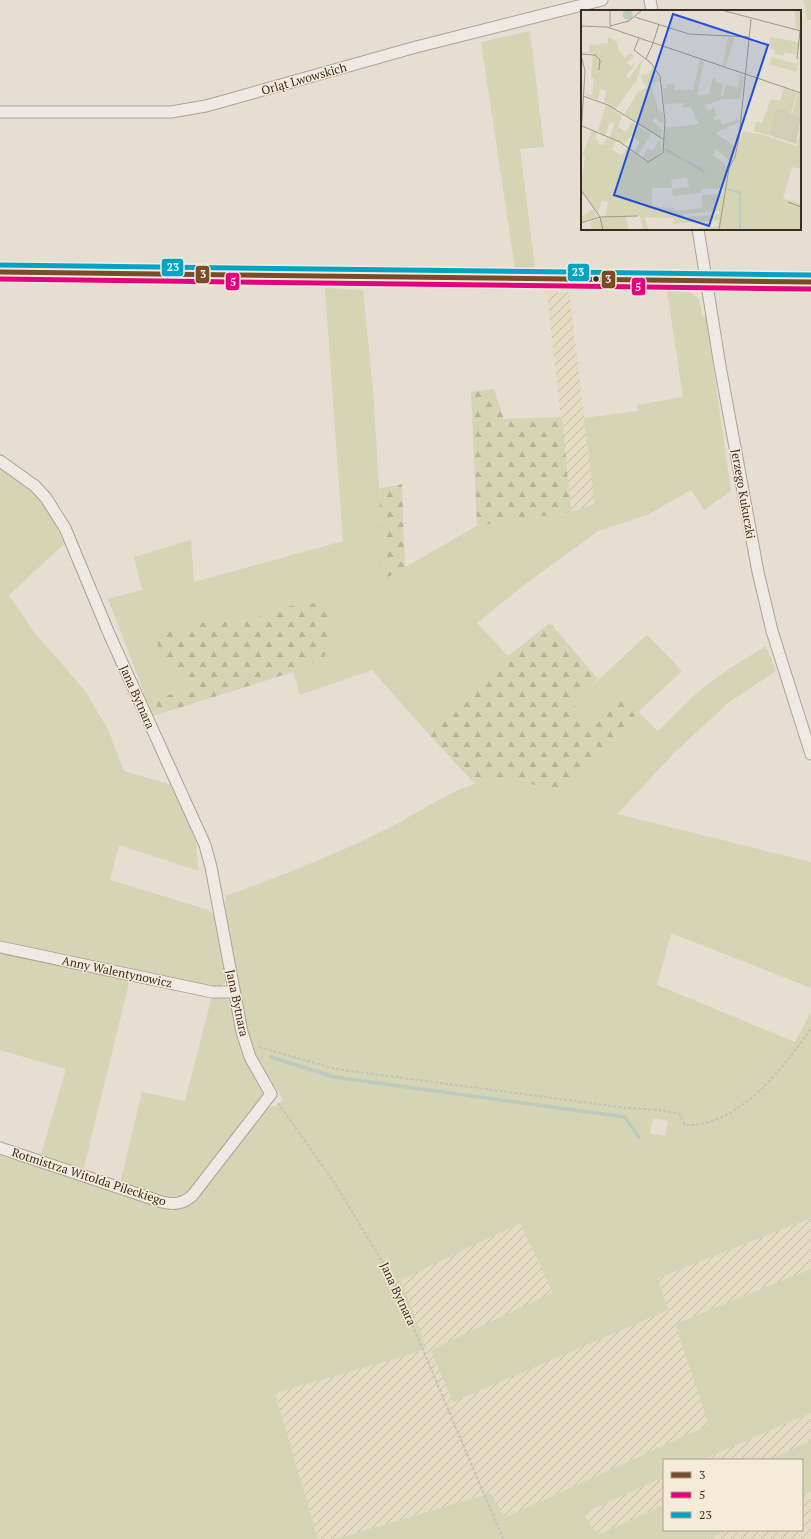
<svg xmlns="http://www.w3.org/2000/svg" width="811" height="1539" viewBox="0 0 811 1539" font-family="'PT Serif',serif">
	<defs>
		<pattern id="farmland-furrows" width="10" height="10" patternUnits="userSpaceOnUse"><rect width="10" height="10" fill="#e4dbc3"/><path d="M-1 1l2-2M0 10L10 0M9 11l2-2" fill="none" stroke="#c4bca7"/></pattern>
		<pattern id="forest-firs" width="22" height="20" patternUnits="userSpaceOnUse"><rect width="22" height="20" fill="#d5d4b4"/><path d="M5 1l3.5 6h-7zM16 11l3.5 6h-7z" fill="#b8b69a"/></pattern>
	</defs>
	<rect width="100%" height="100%" fill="#e5ded1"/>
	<g fill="url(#farmland-furrows)">
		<polygon points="569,292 595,504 571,512 547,293"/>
		<polygon points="811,1218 811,1269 675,1324 709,1425 504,1518 491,1493 336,1539 318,1539 275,1393 415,1353 426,1347 400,1280 520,1223 554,1293 431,1350 668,1310 658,1278"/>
		<polygon points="811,1413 811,1441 768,1460 701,1460"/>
		<polygon points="664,1477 664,1505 597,1535 584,1515 590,1510"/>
		<polygon points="811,1492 811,1539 708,1539 728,1530 802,1530 802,1496"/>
	</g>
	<g fill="#d5d4b4" fill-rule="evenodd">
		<polygon points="804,0 811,0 811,20 807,20"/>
		<polygon points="530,31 544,147 520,149 535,268 515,268 481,42"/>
		<path d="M325 288 363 290 373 389 384 571 388 577 477 526 571 512 595 504 584 418 638 411 637 405 683 397 667 291C690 291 700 289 702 316H706L731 491 704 510 691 490 647 515 598 531 524 585 477 623 508 656 424 729 372 670 300 695 293 672 323 658 331 648 328 638 331 609 290 606 250 620 200 623 168 672 187 674 186 689 154 700 153 716 108 599 142 590 134 557 191 540 194 582 343 541Z"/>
		<path d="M0 466C34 492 48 503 64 544L9 595 34 632 86 692 108 730 124 771 172 785 195 835 199 871 119 845 110 880 206 909 216 916 226 981 220 987 213 989 0 943Z"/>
		<polygon points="647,635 682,671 642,708 624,694 592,725 572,704"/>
		<path d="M766 646 776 671 728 703 675 752 617 814 811 862V988L671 933 657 985 795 1042 811 1012V1218L658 1278 668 1310 453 1402 431 1350 553 1292 520 1223 401 1280 426 1347 415 1353 275 1393 318 1539H0V1152L175 1208 268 1107 276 1106 283 1099 249 1045 224 913 226 896C281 876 337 854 389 828 420 812 462 782 496 779 516 777 542 788 561 795L638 712 658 731 699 691 729 669ZM653 1118 668 1121 665 1136 650 1134Z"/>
		<polygon points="0,951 130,979 83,1171 41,1155 66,1069 0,1050"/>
		<polygon points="212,996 229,1000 232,1008 235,1027 245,1057 262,1088 263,1097 188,1194 172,1201 120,1184 142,1092 185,1101"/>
		<polygon points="811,1269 811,1413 701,1460 664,1460 664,1477 590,1510 584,1515 597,1535 664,1505 664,1530 728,1530 708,1539 336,1539 491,1493 504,1518 709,1425 675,1324"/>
		<polygon points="811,1441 811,1492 802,1496 802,1460 768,1460"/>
	</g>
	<g fill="url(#forest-firs)">
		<polygon points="494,389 504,419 562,417 571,512 477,526 471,392"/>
		<polygon points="402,484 405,567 388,577 384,571 379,489"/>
		<polygon points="322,602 331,609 328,638 331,648 323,658 293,672 153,716 154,700 186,689 187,674 168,672 160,660 156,634 200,623 250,620 290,606"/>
		<polygon points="550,623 598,679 573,704 592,725 624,694 642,708 561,795 531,784 498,779 474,783 424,729 508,656"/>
	</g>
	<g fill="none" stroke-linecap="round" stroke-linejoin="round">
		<polyline stroke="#bccac0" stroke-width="3.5" points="271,1057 334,1077 625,1117 639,1137"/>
		<defs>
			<g id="street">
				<polyline points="650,0 652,11"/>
				<polyline points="0,112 171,112 206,106 416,47 602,0"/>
				<polyline points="698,229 720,366 758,572 772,631 811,754"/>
				<path d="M0 461 35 486 46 498 65 528 110 636 205 845 211 867 242 1032 250 1057 271 1094 192 1196C182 1204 174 1205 162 1202L0 1148"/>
				<polyline points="0,947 212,992 234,992"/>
			</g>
			<polyline id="primary" points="0,272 811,282"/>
		</defs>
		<use href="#street" stroke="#aba399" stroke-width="13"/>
		<use href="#primary" stroke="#908980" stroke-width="20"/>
		<g stroke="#c6c1b9" stroke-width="2" stroke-dasharray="3 2" stroke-linecap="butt">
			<path d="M259 1047 336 1069 627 1108 659 1110 679 1114 685 1125C740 1127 782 1068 811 1029"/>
			<polyline points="278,1103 334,1182 393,1279 503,1539"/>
		</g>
		<use href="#street" stroke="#eee9e2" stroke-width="11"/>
		<use href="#primary" stroke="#e5dfd4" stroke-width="18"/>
		<defs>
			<polyline id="bus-1" points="0,272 811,282"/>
			<polyline id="bus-2" points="0,279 811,289"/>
			<polyline id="bus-3" points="0,265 811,275"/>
		</defs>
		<use href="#bus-1" stroke="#f5ebd9" stroke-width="8"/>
		<use href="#bus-2" stroke="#f5ebd9" stroke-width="8"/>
		<use href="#bus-3" stroke="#f5ebd9" stroke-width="8"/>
		<use href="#bus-1" stroke="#7a4b2a" stroke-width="5"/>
		<use href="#bus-2" stroke="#e5007d" stroke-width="5"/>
		<use href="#bus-3" stroke="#03a3c5" stroke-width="5"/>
	</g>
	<circle fill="#3a2c21" stroke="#f5ebd9" stroke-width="1.5" cx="596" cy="279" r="3.5"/>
	<g text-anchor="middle" stroke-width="3" stroke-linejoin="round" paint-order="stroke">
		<g font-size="12" fill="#3a2c21" stroke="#f5ebd9">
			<text transform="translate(304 79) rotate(-16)" y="4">Orląt Lwowskich</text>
			<text transform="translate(743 494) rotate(80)" y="4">Jerzego Kukuczki</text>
			<text transform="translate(137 697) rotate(66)" y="4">Jana Bytnara</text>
			<text transform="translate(117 972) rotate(12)" y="4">Anny Walentynowicz</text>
			<text transform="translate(237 1003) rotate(78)" y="4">Jana Bytnara</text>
			<text transform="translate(89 1177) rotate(18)" y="4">Rotmistrza Witolda Pileckiego</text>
			<text transform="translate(398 1294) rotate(65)" y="4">Jana Bytnara</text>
		</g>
	</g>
	<g transform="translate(581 10)">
		<rect width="220" height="220" fill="#e5ded1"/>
		<path d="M214 0H220V20L215 19ZM27 27 36 32 38 41 44 48 49 43 53 47 46 52 50 56 55 53 45 66 48 68 62 49 54 76V72L35 99 23 92 25 80 19 79 17 90 3 84 11 85 13 69 10 68 12 43 4 42H8L9 35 27 33ZM147 27 153 28 145 56 142 55ZM189 29 217 38 215 45 204 42 202 46 194 44V40L186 37ZM190 47 215 54 218 50 215 62 189 54ZM119 50 123 52 116 86 128 84 142 86 145 75 157 77 159 63 163 68 159 89H142L131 93 124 95 127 100 114 106 110 97H101L108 88 103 86 92 85 88 92 83 94 82 78 86 79V74L94 75 93 80H112ZM72 56 79 70 70 74 77 99 82 103 83 109 82 114 74 108 71 111 82 120 79 128 43 105 57 82 65 78 59 65 67 64ZM203 78 216 83 210 103 196 99 188 125 172 121 176 111 181 113 190 89 199 91ZM217 83 220 84V107L211 104ZM25 94 41 106 37 117 45 122 51 112 70 124 57 145 53 141 59 132 50 126 43 134 29 127 34 113 29 112 24 125 17 121ZM157 109 158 112 134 123 155 137 154 148 162 121 183 125 215 136 220 121V159L211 157 202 189 220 193V220H100L137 216 138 210 92 214V208L64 207 67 219 83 220H62L59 206H45L48 220H11L9 212 24 206 27 192 21 190 17 203 0 179 4 146 1 145 11 120 16 122 14 130 18 131 17 134 23 135 26 127 35 131 31 140 41 145 46 138 65 152 83 144 81 136 84 118 118 114 124 116 140 112 141 115ZM135 139 150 152 146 156 132 145ZM106 167 108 177 91 179 92 186 120 183 121 179 143 178 142 184 121 185V198L93 201V198L71 197V178H91L90 170ZM138 201V204L104 207 103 204ZM79 129 81 142 68 151 61 148 67 138 72 140ZM12 199 17 207 0 213V208Z" fill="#d5d4b4" fill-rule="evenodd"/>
		<path d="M189 27 217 32V38L198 34 189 29ZM132 68H135V72L142 74 140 86 128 84ZM86 84 103 86 108 88 105 93 83 94 88 90ZM133 98 136 106 132 108 134 111 139 109 140 112 127 119 118 114 114 106ZM193 163 206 167 203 176 194 173 190 178 179 175 180 169 190 172Z" fill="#d5d4b4"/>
		<path d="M196 98 220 107 215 134 188 125Z" fill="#d0ceb4"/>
		<path d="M42 5a5 5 0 1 1 10 0a5 5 0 1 1-10 0Z" fill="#bccac0"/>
		<path fill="none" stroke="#bccac0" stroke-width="2" d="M84 139 124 162M146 179 159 183V220"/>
		<path fill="none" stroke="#a1978b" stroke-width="1" d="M29 0V17M140 0 220 21M54 7 108 24 168 27M0 16 26 17 220 83M29 16 48 11 61 0M72 33 78 14M0 44 14 45 19 50 18 60M0 45 4 61 0 125M65 49 72 33M216 49 219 21M2 86 27 95 82 129M1 116 39 132 67 152 82 143 84 111 79 66 70 53 53 40 58 28M0 180 19 207 22 220M207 192 220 197M0 213 19 207 57 206M138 220 148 158 154 147 158 128 170 9"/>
		<path fill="#1d4ed8" fill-opacity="0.15" stroke="#1d4ed8" stroke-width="2" d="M92 4 187 35 128 216 33 185Z"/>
		<rect width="220" height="220" fill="none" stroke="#3a2c21" stroke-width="2"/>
	</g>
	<g stroke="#f5ebd9" stroke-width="1.5">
		<rect x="161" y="258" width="23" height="19" rx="4" fill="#03a3c5"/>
		<rect x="567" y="263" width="23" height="19" rx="4" fill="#03a3c5"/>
		<rect x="195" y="265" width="15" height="19" rx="4" fill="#7a4b2a"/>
		<rect x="601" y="270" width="15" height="19" rx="4" fill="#7a4b2a"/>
		<rect x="225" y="272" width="15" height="19" rx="4" fill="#e5007d"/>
		<rect x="631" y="277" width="15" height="19" rx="4" fill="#e5007d"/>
	</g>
	<g font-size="11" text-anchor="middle" font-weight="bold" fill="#fff">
		<text x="173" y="271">23</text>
		<text x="578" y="276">23</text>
		<text x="203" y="278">3</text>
		<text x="608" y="283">3</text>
		<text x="233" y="286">5</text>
		<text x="638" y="291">5</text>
	</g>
	<rect x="663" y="1459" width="140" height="72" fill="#f5ebd9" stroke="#aa9f8f"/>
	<rect x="671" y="1472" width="20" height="6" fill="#7a4b2a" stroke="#aa9f8f"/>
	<text x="699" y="1479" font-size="12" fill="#3a2c21">3</text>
	<rect x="671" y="1492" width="20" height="6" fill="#e5007d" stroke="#aa9f8f"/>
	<text x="699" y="1499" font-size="12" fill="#3a2c21">5</text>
	<rect x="671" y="1512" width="20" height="6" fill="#03a3c5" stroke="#aa9f8f"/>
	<text x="699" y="1519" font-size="12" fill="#3a2c21">23</text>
</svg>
